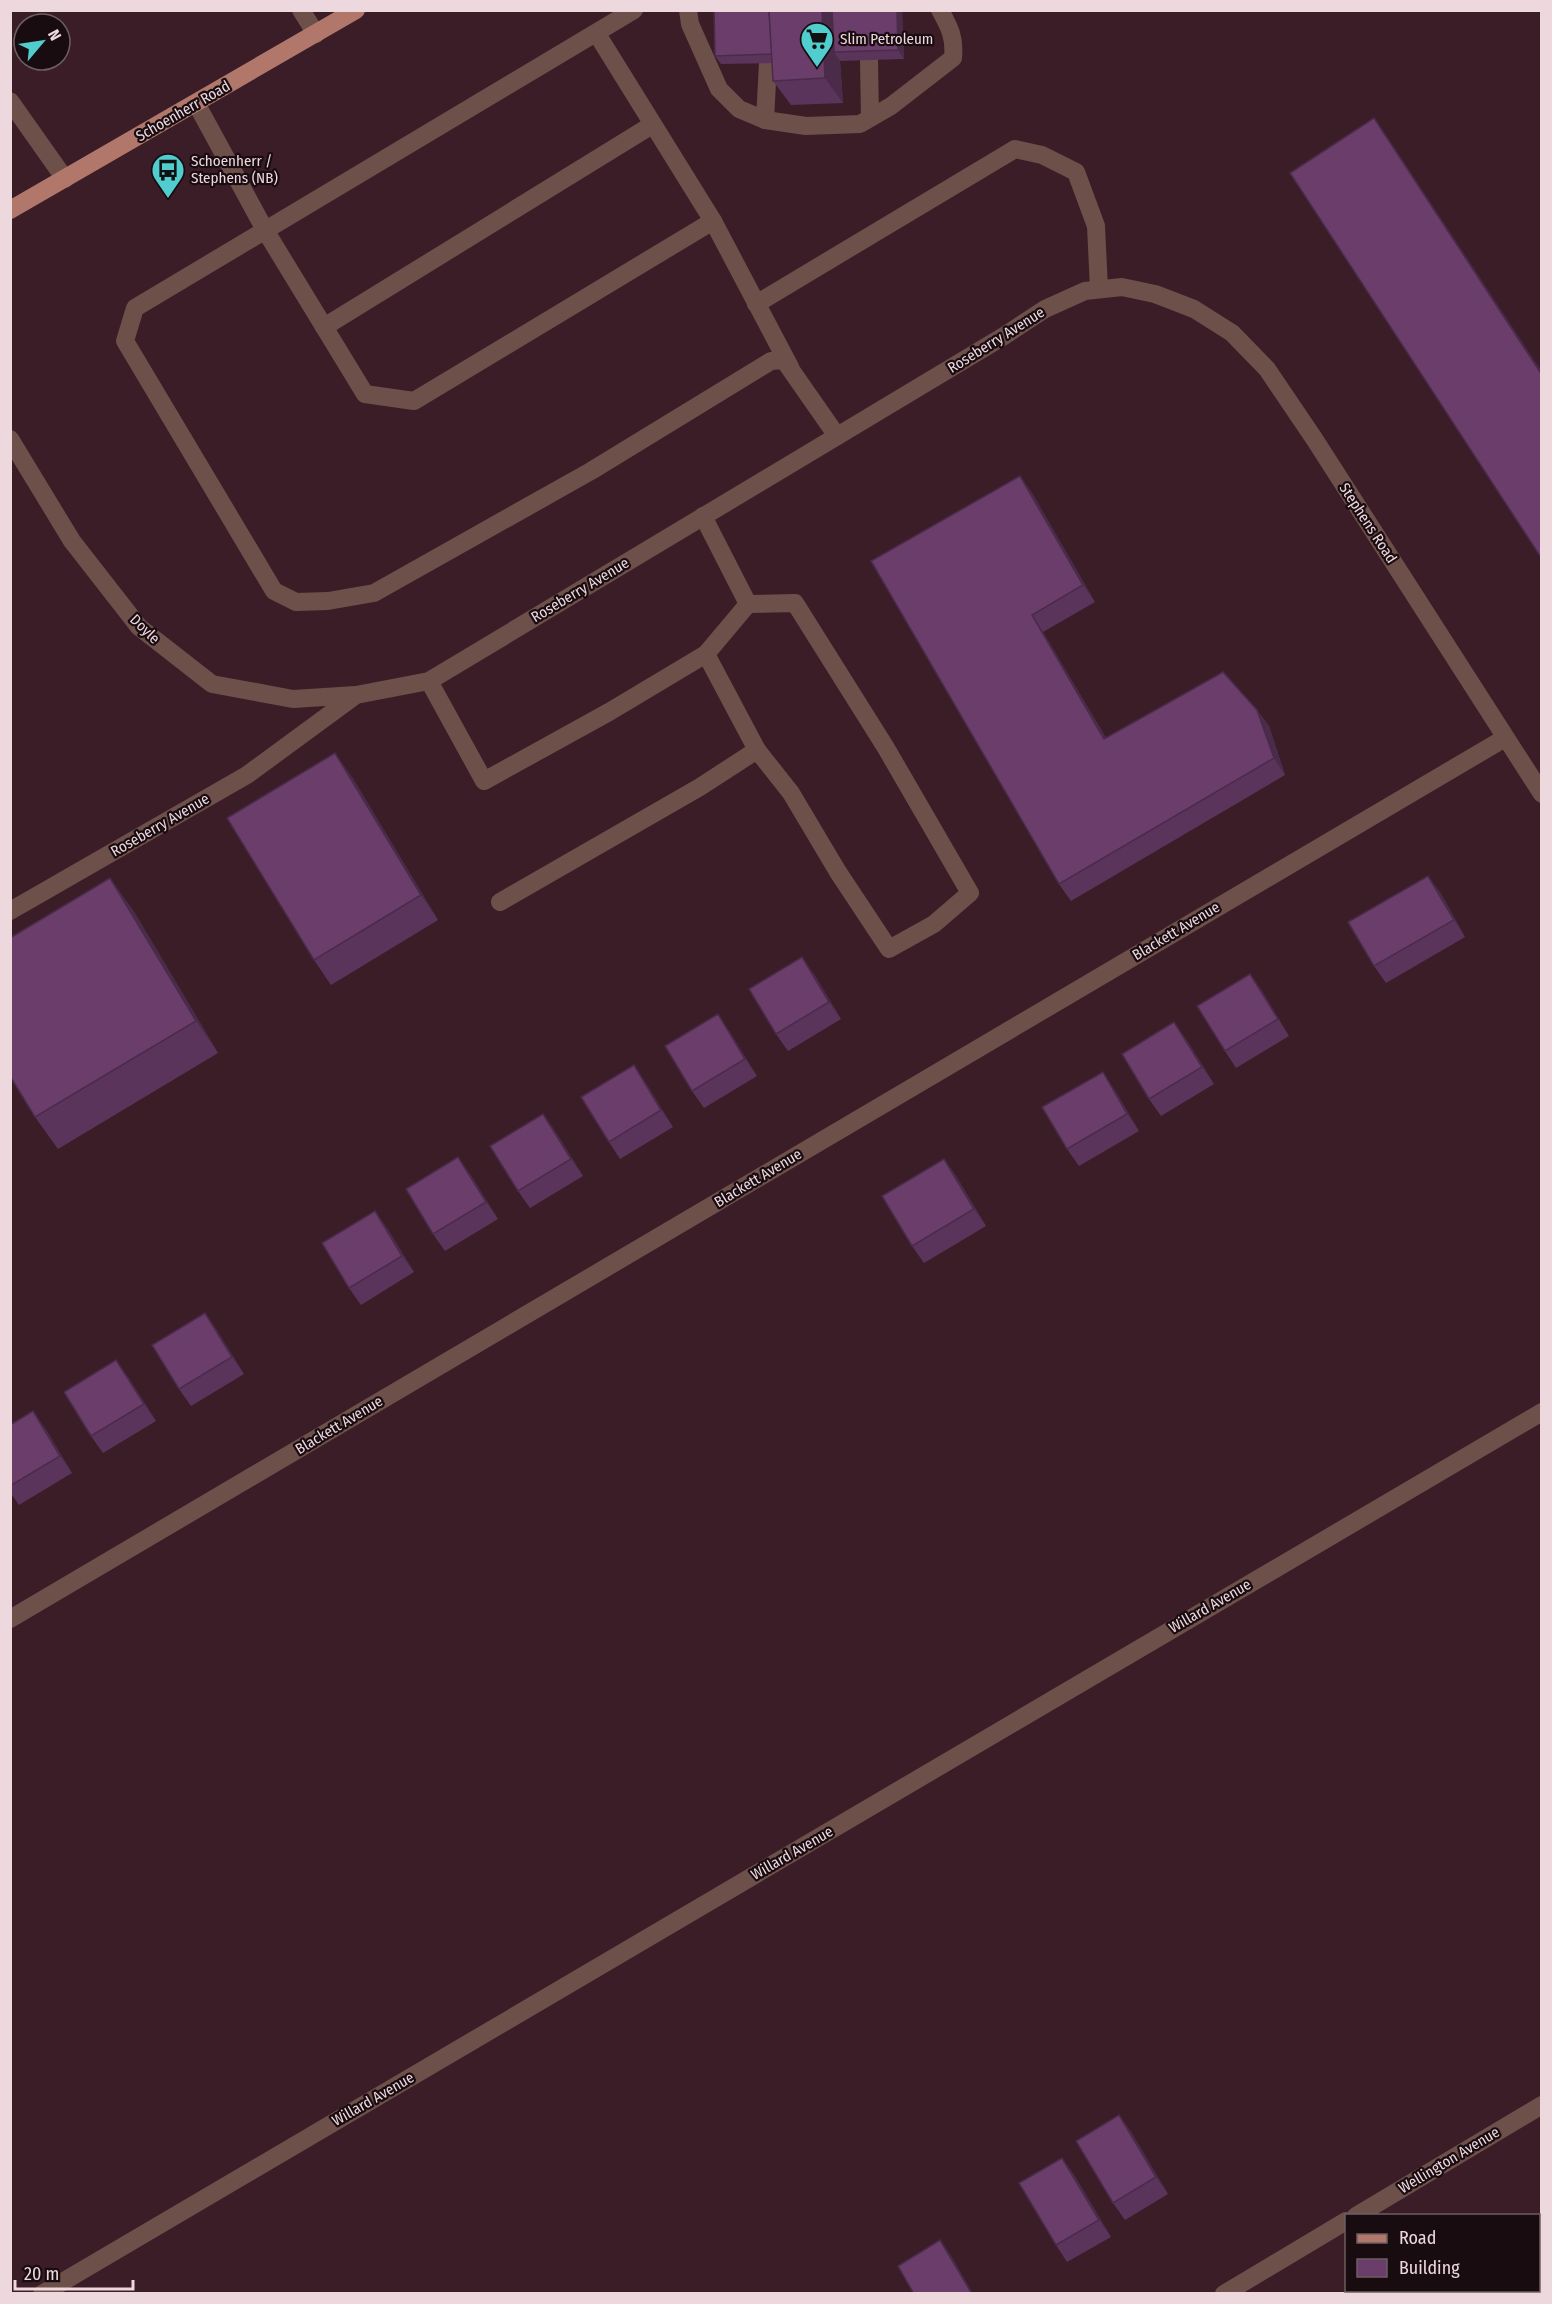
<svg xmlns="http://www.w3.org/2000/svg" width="1552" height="2304" viewBox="0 0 1552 2304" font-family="'Fira Sans Condensed',sans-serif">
	<rect width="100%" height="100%" fill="#3b1d27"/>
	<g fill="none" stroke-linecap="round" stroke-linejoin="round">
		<g stroke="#6d504a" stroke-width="18">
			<polyline points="301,10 316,34"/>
			<polyline points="634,10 135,308 125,341 274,591 296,602 328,601 374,593 591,471 771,361 784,360 837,436"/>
			<path d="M688 10 690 24 719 89 739 109 765 120 806 126 860 124 891 106 953 58C955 38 950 28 940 10"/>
			<polyline points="597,34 713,221"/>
			<polyline points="869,60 870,118"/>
			<polyline points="10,101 65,179"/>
			<polyline points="196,103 265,230 365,394 414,401 713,221 790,367"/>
			<polyline points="765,120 768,63"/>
			<polyline points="756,304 1015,149 1042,155 1076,172 1096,226 1099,289"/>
			<polyline points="324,327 652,125"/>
			<polyline points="10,439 72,541 139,627 212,684 293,699 356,695"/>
			<polyline points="706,654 748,604"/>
			<polyline points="429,681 484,781 609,712 706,654 757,750"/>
			<polyline points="500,902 700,787 757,750 791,793 838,872 889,949 934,924 970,893 886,748 795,603 748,604 703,516"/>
			<polyline points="10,911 247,775 356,695 429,681 1004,336 1045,309 1085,291 1122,287 1155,294 1194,309 1232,333 1267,369 1315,440 1542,794"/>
			<polyline points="10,1619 1505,738"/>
			<polyline points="1356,2216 1542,2105"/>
			<polyline points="42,2294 1542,1412"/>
			<polyline points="1224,2294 1346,2221"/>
		</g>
		<polyline stroke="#b1776a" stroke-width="18" points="10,210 356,10"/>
	</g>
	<g fill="#5b345b">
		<polygon points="902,10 904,59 840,61 843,103 791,105 773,81 772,63 721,64 715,56"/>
		<polygon points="1020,476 1032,493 1095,602 1043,632 1106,738 1257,710 1269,726 1285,775 1071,901 1059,884 871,561"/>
		<polygon points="352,777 438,920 331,985 314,960"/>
		<polygon points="1440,892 1465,937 1386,983 1374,966"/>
		<polygon points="133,910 218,1053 58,1149 35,1117"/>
		<polygon points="814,974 841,1019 788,1051 776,1034"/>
		<polygon points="1250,974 1262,991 1289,1036 1236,1068 1225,1051"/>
		<polygon points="729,1031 757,1076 704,1108 692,1091"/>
		<polygon points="1186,1039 1214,1084 1161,1116 1149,1099"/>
		<polygon points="645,1082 673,1127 620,1159 609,1142"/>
		<polygon points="1114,1089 1139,1131 1079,1166 1067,1149"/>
		<polygon points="543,1114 555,1131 583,1176 530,1208 518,1191"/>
		<polygon points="944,1159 956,1176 986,1226 924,1263 912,1246"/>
		<polygon points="470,1174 498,1219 445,1251 433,1234"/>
		<polygon points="387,1228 414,1272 361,1305 349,1288"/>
		<polygon points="205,1313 216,1329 244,1374 191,1406 179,1389"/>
		<polygon points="128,1377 156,1421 103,1453 91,1436"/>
		<polygon points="10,1425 45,1428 72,1473 19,1505 10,1492"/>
		<polygon points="1119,2115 1131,2132 1168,2194 1125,2220 1113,2203"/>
		<polygon points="1062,2158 1074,2175 1111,2237 1067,2262 1056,2245"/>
	</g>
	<g fill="#4a2b4a">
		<polygon points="822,10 837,10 834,52 840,61 843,103 825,78"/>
		<polygon points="897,10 902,10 904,59 898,50"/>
		<polygon points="1374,118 1396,150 1542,372 1542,375"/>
		<polygon points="1020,476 1032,493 1095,602 1083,585"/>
		<polygon points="1032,615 1043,632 1116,756 1104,739"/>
		<polygon points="1257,710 1269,726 1285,775 1274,758"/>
		<polygon points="335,753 352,777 438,920 421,895"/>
		<polygon points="1428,876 1440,892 1465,937 1454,920"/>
		<polygon points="110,878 133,910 218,1053 196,1021"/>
		<polygon points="802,957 814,974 841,1019 829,1002"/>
		<polygon points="1250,974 1262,991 1289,1036 1278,1019"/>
		<polygon points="718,1014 729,1031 757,1076 745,1059"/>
		<polygon points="1174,1022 1186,1039 1214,1084 1202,1067"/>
		<polygon points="634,1065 645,1082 673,1127 661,1110"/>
		<polygon points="1103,1072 1114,1089 1139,1131 1127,1114"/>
		<polygon points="543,1114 555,1131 583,1176 571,1159"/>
		<polygon points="458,1157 470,1174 498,1219 486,1202"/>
		<polygon points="944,1159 956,1176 986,1226 974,1209"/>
		<polygon points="375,1211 387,1228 414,1272 402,1256"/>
		<polygon points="205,1313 216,1329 244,1374 232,1357"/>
		<polygon points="116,1360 128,1377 156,1421 144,1404"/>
		<polygon points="33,1411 45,1428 72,1473 60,1456"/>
		<polygon points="1119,2115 1131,2132 1168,2194 1156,2177"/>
		<polygon points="1062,2158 1074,2175 1111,2237 1099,2220"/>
		<polygon points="940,2240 952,2257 973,2294 972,2294"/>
	</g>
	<g fill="#6a3d6a" stroke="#4a2b4a" stroke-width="1.5">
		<polygon points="714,10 769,10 772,54 715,56"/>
		<polygon points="769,10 822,10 825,78 773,81"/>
		<polygon points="832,10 897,10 898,50 834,52"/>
		<polygon points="1374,118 1542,375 1542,559 1290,173"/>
		<polygon points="1020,476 1083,585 1032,615 1104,739 1223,672 1257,710 1274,758 1059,884 871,561"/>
		<polygon points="335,753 421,895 314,960 227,818"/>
		<polygon points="1428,876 1454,920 1374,966 1348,922"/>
		<polygon points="110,878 196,1021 35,1117 10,1076 10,938"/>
		<polygon points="802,957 829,1002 776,1034 749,989"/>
		<polygon points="1250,974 1278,1019 1225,1051 1197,1006"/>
		<polygon points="718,1014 745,1059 692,1091 665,1046"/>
		<polygon points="1174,1022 1202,1067 1149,1099 1122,1054"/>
		<polygon points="634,1065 661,1110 609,1142 581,1097"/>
		<polygon points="1103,1072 1127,1114 1067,1149 1042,1107"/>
		<polygon points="543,1114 571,1159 518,1191 490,1146"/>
		<polygon points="458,1157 486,1202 433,1234 406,1189"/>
		<polygon points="944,1159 974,1209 912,1246 882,1196"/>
		<polygon points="375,1211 402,1256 349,1288 322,1243"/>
		<polygon points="205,1313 232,1357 179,1389 152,1345"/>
		<polygon points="116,1360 144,1404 91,1436 64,1392"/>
		<polygon points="33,1411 60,1456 10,1486 10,1425"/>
		<polygon points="1119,2115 1156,2177 1113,2203 1076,2141"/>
		<polygon points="1062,2158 1099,2220 1056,2245 1019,2183"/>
		<polygon points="940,2240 972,2294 914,2294 898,2266"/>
		<polygon points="1442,2290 1526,2290 1528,2294 1444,2294"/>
	</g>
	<defs>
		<symbol id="supermarket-pin" viewBox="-11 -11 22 30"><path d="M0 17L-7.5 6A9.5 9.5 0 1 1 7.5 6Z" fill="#52cdcf" stroke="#190c10"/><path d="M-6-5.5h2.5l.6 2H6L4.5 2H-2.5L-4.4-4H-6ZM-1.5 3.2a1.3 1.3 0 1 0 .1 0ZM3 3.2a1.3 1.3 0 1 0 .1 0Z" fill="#111"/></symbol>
		<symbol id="bus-pin" viewBox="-11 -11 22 30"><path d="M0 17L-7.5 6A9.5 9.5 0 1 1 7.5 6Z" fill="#52cdcf" stroke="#190c10"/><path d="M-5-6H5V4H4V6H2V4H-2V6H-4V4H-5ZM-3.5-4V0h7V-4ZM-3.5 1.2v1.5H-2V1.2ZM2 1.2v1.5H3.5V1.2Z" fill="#111"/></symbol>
	</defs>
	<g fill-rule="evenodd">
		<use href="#supermarket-pin" x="798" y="20" width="38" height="52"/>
		<use href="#bus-pin" x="149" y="151" width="38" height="52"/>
	</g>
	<g text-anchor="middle" stroke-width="4.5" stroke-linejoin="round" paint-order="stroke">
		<g font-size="15" fill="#edd8de" stroke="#190c10" text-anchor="start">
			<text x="840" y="44">Slim Petroleum</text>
			<text x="191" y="166">Schoenherr /<tspan x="191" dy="17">Stephens (NB)</tspan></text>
		</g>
		<g font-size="15" fill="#edd8de" stroke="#190c10">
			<text transform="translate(183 111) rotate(-30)" y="5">Schoenherr Road</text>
			<text transform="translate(996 340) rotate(-32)" y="5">Roseberry Avenue</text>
			<text transform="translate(1368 523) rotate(57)" y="5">Stephens Road</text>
			<text transform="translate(580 590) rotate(-31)" y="5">Roseberry Avenue</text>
			<text transform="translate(145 629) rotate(44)" y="5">Doyle</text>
			<text transform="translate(160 825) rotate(-30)" y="5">Roseberry Avenue</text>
			<text transform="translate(1176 931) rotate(-31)" y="5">Blackett Avenue</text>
			<text transform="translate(758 1178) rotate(-31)" y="5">Blackett Avenue</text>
			<text transform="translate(339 1425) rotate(-31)" y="5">Blackett Avenue</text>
			<text transform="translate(1210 1606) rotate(-30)" y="5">Willard Avenue</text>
			<text transform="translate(792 1853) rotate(-30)" y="5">Willard Avenue</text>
			<text transform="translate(373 2099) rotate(-30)" y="5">Willard Avenue</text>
			<text transform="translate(1449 2160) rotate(-31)" y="5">Wellington Avenue</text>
		</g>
	</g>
	<rect width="1552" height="2304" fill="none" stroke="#edd8de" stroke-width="24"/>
	<rect x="1345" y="2214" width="195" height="78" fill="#190c10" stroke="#6e5e62" stroke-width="1.5"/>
	<rect x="1357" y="2234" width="30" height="9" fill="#b1776a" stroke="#6e5e62" stroke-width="1.5"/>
	<text x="1399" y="2244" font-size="18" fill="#edd8de">Road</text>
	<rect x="1357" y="2259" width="30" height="18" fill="#6a3d6a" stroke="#6e5e62" stroke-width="1.5"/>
	<text x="1399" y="2274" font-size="18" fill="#edd8de">Building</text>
	<g transform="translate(42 42) rotate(61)"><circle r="28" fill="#190c10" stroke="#6e5e62" stroke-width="1.5"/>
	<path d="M0-4.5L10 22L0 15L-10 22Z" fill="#52cdcf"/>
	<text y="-9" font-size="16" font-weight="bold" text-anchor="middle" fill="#edd8de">N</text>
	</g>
	<path d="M15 2280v9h118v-9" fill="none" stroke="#edd8de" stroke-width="3"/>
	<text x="24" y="2280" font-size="18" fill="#edd8de" stroke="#190c10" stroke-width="4.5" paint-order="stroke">20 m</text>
</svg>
